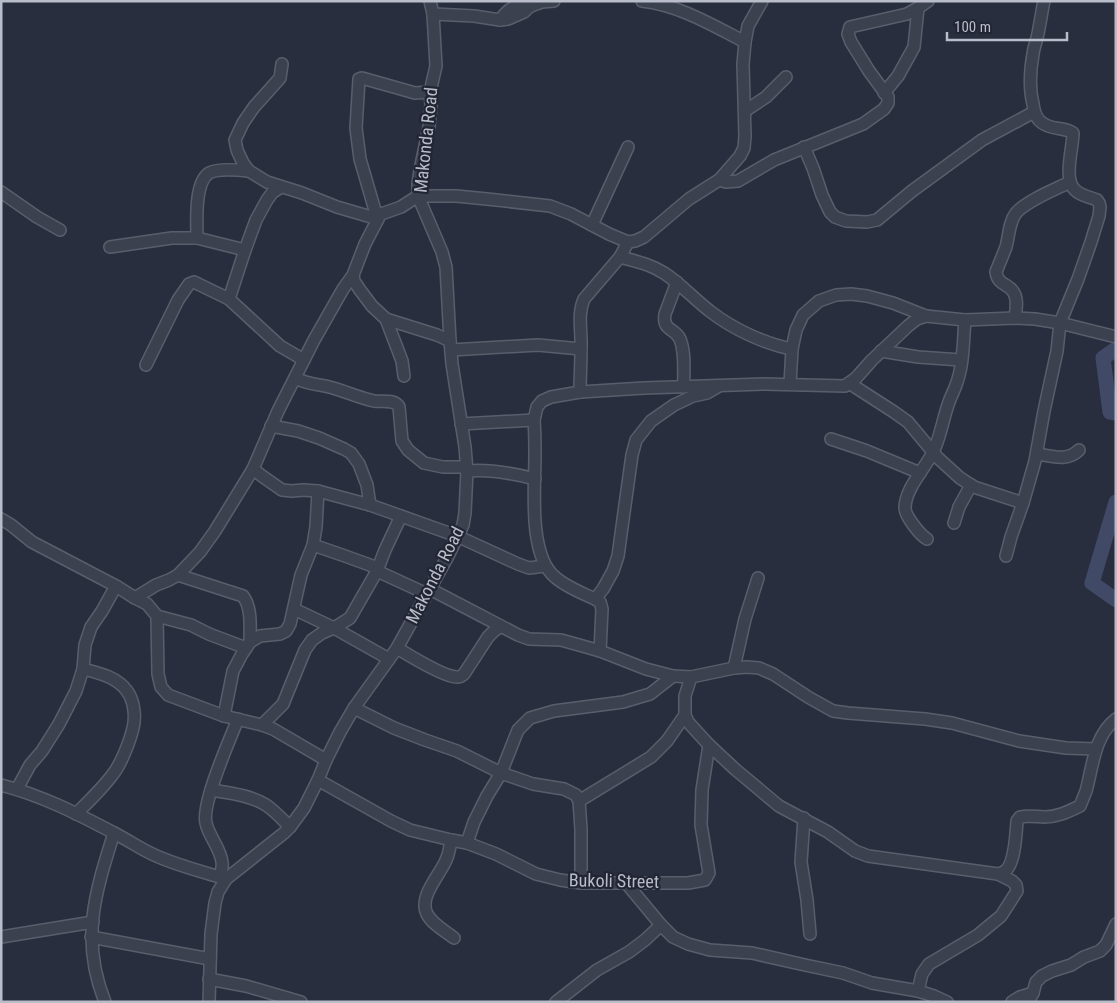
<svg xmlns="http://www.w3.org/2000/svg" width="1117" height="1003" viewBox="0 0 1117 1003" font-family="'Roboto Condensed',sans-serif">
	<rect width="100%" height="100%" fill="#292e3f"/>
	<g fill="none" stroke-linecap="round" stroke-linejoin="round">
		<g stroke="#404966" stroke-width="15">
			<polyline points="1116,349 1103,358 1110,412 1116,413"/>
			<polyline points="1116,502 1092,583 1116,600"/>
		</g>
		<defs>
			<g id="minor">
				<path d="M642 1C679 5 712 25 745 42"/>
				<polyline points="433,14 474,16 500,20 508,19 524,12 528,8 533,5 542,2 554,1"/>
				<path d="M500 20C510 6 516 5 533 5"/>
				<polyline points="282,64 280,78 254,107 243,123 235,140 237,150 243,163 249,171 267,182 302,193 337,207 378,219 376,214 384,213 401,207 418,196 456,196 487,199 550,206 571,214 609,234 628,242 635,241 644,237 689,199 719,180 740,156 744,148 745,136 743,64 745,42 748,26 762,1"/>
				<polyline points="884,93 898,76 914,47 918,8"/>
				<polyline points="745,111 766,97 786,77"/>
				<polyline points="804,147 813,168 822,195 830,212 835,217 846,221 867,222 877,220 912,191 982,140 1034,112"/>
				<polyline points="719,180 726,182 738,181 774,160 863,124 884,109 888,103 888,97 869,71 851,42 848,34 850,27 907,14 918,8 928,1"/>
				<polyline points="1,192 37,217 60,230"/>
				<polyline points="376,214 360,159 356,128 359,79 362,78 415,93 430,92"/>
				<polyline points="592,225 628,147"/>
				<path d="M197 238C197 222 194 183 209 173 218 168 239 170 249 171"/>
				<polyline points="110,247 172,238 197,238 245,250"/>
				<path d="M620 257C635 261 650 264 664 273 681 284 695 300 711 312 733 329 765 344 792 349"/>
				<polyline points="353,275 354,281 360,290 372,306 386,319 437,335 450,341"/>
				<path d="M677 282 665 314C662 331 675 328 680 339 686 354 683 372 684 387"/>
				<polyline points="229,299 245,250 256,220 267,200 272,193 281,187"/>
				<path d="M1015 318C1016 310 1018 300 1014 293 1009 283 998 286 996 272 999 264 1003 255 1006 247 1009 236 1009 222 1016 213 1026 201 1056 189 1070 182"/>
				<polyline points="386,319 402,361 404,376"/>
				<polyline points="451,350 538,345 581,349"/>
				<polyline points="881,351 918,357 961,360"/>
				<polyline points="146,365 178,300 189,284 194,282 229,299 280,346 304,360"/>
				<path d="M295 378C309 385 319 384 333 388 347 392 360 398 374 401 383 402 395 399 399 407L402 441 408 450 424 463 443 467H467"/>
				<polyline points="849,383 894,412 908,422 938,458 960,478 974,487 1023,503"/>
				<polyline points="790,384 792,349 796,330 803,315 819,301 836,295 851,294 867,296 893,303 926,316"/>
				<path d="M580 392C580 378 581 364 581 349 582 332 577 315 584 299L620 257 628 242"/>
				<polyline points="461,424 534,420"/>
				<polyline points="271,426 298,431 319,438 344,449 351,453 359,464 367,485 370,505"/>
				<polyline points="831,439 867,451 920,473"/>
				<path d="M1037 454C1052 456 1067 462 1079 450"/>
				<polyline points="253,469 262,476 282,490 292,491 303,490 318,491 370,505 457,536 518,564 529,568 545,566"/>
				<path d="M467 471C490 469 512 473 535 479"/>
				<polyline points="1,519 11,525 32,542 116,586 135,598 147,604 157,616 158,674 161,687 168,695 224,716 262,725 273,729 326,760"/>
				<polyline points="954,523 959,507 971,485"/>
				<path d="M927 539C920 535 905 516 905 508 905 488 926 468 934 450 941 435 943 418 949 402 951 396 954 391 956 385 964 364 963 341 965 320"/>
				<polyline points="313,545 345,556 378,568"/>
				<path d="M1006 556 1011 537 1023 503 1035 461 1044 411 1057 351 1060 323 1078 279 1091 242 1099 216 1100 207 1099 203 1097 200C1090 197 1081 196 1075 190 1063 179 1073 148 1073 133 1065 127 1053 130 1044 124 1036 120 1034 112 1033 104 1029 88 1030 71 1033 54 1034 46 1038 37 1039 28 1041 19 1042 10 1044 1"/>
				<polyline points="377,571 427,594"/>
				<path d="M178 575 243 596C252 608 250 627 250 642"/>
				<polyline points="430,589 518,635 529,639 561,640 579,645 600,651 646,669 673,676 691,677 734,668 747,667 759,668 773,674 808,697 833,711 848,713 925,719 952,723 1019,741 1066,748 1096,749"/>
				<polyline points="135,598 156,585 169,580 178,575 200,552 215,531 253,469 278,411 314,340 343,289 353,275 365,244 378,219"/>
				<polyline points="595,599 603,589 613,571 618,556 625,505 632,455 636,440 651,421 674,405 693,396 707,393 719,386"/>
				<polyline points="294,609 334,628 389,659"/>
				<polyline points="157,616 191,625 209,634 246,648"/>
				<path d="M397 648C410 656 444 677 457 677 461 677 461 676 464 674L488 637 494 631 500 627"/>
				<path d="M600 651 602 609 600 602 595 599C582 593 566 587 555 577 528 555 535 487 535 455 535 444 535 432 534 420L537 407 542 401 551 397 580 392 644 388 764 384 845 386 856 378 872 360 908 326 917 319 926 316 965 320 1015 318 1035 319 1060 323 1116 337"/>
				<polyline points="734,668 745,619 758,578"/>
				<path d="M691 677 685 696V715L688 722 709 745 736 770 779 806 828 832 855 851 868 856 998 874C999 874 1004 872 1005 871 1015 864 1016 833 1017 821L1020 817C1029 815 1037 817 1045 817 1058 817 1069 811 1080 806 1082 801 1084 796 1086 791 1093 766 1094 736 1116 719"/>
				<polyline points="354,708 394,728 425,740 457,751 501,773 533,784 564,789 576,795 579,801 581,829 581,883"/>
				<polyline points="224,716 233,671 242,654 250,642 260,636 280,634 286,631 290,624 301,575 313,545 316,527 318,491"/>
				<polyline points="262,725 283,704 305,650 312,640 322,633 334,628 350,618 377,571 385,550 401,516"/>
				<polyline points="318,780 391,821 410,830 451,840 467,843 496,854 536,874 560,880 581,883 688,883 705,880 709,873 701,825 702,790 709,745"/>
				<path d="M1 785C41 795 78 814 114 833 126 839 138 847 150 853 174 865 201 871 226 879"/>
				<polyline points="17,789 30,765 42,751 59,724 76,691 83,669 85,645 91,627 102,611 116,586"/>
				<path d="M211 790C229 793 250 795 266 805 275 811 282 819 290 827"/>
				<polyline points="579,801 651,757 667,741 685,715"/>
				<path d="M76 814C89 801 102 789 113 774 121 764 130 741 133 728 136 717 134 700 127 691 117 677 99 673 83 669"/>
				<polyline points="804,818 801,862 807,900 810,934"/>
				<path d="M451 840C450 847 449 854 446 860 440 875 418 897 427 914 432 924 445 931 454 938"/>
				<polyline points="467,843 474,822 487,796 501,773 518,730 530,718 554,711 623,702 650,694 673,676"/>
				<path d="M220 877C221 872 223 867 222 862 220 847 209 837 206 823 201 804 230 739 238 719"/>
				<polyline points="627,884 661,925 673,937 688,944 710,950 752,953 805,965 843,973 872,983 918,991 934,996 947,1002"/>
				<polyline points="1,937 93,922"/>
				<polyline points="91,937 210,959"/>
				<polyline points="209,979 246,986 301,1002"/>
				<polyline points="918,991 922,974 929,964 978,935 1001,916 1017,891 1016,885 1012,881 998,874"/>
				<path d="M105 1002C80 940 95 893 114 833"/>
				<polyline points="209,1002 211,934 215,903 218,892 226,879 284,833 290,827 304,808 318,780 326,760 340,732 354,708 397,648 448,556 463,525 465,513 467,471 465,447 452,364 450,341 446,267 442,252 418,196 418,184 420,170 429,127 431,105 430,92 436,66 433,14 430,1"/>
				<polyline points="556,1002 597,970 629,952 645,940 661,925"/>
				<polyline points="1012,1002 1020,997 1033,993"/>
				<polyline points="1028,1002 1033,993 1036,982 1042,976 1052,971 1071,965 1084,957 1100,951 1106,945 1116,924"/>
			</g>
		</defs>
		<use href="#minor" stroke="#5a5e6c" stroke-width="14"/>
		<use href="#minor" stroke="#3c414f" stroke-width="11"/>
	</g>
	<g text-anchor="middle" stroke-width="4.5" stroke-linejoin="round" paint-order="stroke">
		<g font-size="18" fill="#b9bcc9" stroke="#212534">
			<text transform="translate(426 140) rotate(-84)" y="6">Makonda Road</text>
			<text transform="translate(435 575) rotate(-63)" y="6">Makonda Road</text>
			<text transform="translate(614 881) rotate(1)" y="6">Bukoli Street</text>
		</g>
	</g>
	<rect width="1117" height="1003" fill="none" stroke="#b9bcc9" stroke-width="5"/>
	<path d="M947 32v8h120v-8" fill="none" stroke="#b9bcc9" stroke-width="2.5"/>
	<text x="954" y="32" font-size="15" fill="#b9bcc9" stroke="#212534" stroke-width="4" paint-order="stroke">100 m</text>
</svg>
